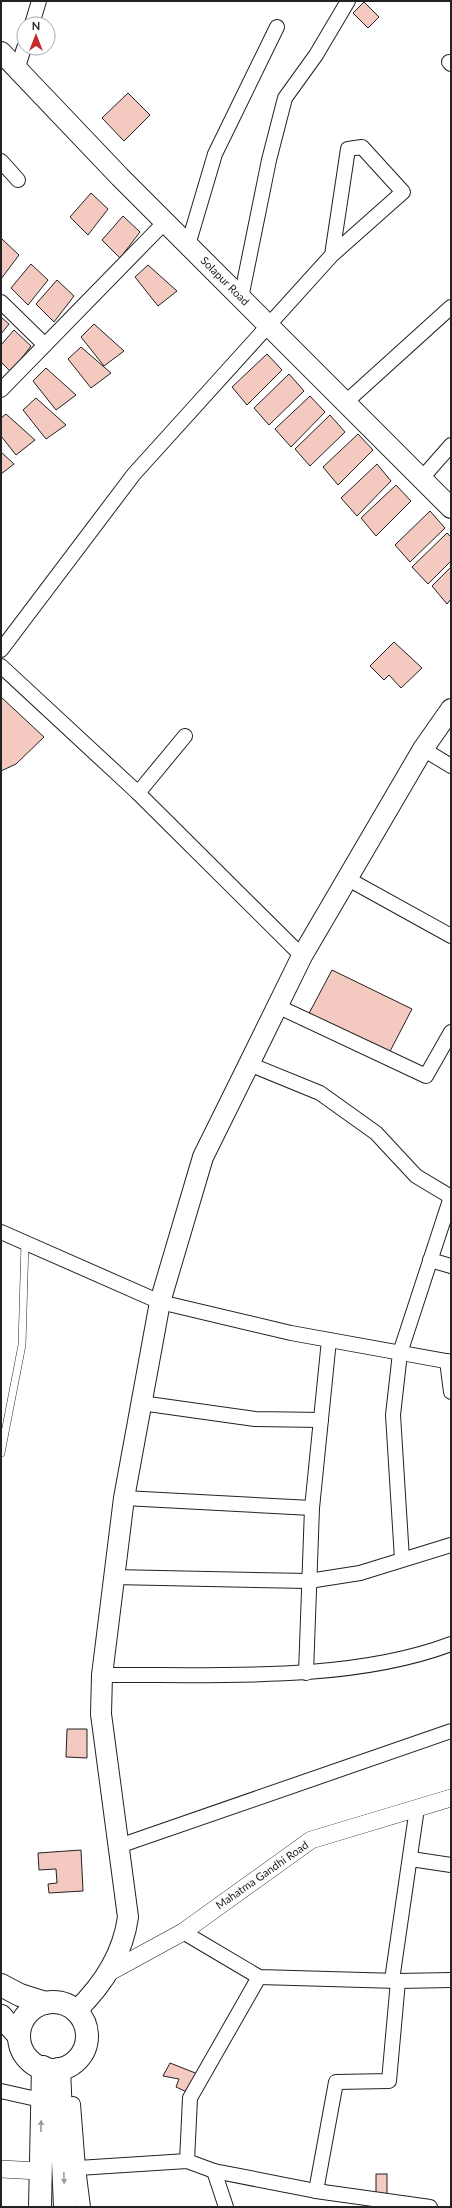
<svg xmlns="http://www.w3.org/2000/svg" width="452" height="2208" viewBox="0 0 452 2208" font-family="Lato,sans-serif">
	<rect width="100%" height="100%" fill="#fff"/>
	<g fill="#f3c9c0" stroke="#222">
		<polygon points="364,2 379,17 368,28 353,13"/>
		<polygon points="128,93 150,115 124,141 102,118"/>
		<polygon points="91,193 108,209 88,235 70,217"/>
		<polygon points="123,216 140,232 120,258 102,240"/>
		<polygon points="2,239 19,255 1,279 1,240"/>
		<polygon points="31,264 48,280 28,305 11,288"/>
		<polygon points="148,265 177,291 158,306 135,277"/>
		<polygon points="57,280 74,296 54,322 36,304"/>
		<polygon points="1,317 9,324 1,334"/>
		<polygon points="94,324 124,351 104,366 81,337"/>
		<polygon points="14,330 31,346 11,372 1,362 1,345"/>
		<polygon points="81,347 111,373 91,388 68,359"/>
		<polygon points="267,354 282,370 247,405 232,387"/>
		<polygon points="46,368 76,395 56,410 33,381"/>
		<polygon points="289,374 304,391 269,425 254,408"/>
		<polygon points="310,396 325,412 291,447 275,429"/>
		<polygon points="36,398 66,425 46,439 23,410"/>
		<polygon points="6,414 35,440 16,455 1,436 1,418"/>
		<polygon points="330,415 345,432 310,466 295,449"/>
		<polygon points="358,434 373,450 338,485 323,467"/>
		<polygon points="1,452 14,464 1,474"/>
		<polygon points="377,464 391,481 357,516 341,498"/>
		<polygon points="396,485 411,501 376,536 361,518"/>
		<polygon points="430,511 445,528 410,562 395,545"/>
		<polygon points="447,533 451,537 451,561 428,584 412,567"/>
		<polygon points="451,567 451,599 447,604 432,586"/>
		<polygon points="394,642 422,668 401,688 389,675 384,680 370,666"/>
		<polygon points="1,697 44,737 16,764 1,771"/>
		<polygon points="332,970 412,1009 387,1057 306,1019"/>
		<polygon points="67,1729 87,1729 87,1758 66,1757"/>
		<polygon points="81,1850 83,1891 49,1893 48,1884 57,1883 56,1869 39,1870 38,1853"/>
		<polygon points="170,2063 203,2076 191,2094 176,2087 179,2079 163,2076"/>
		<rect x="376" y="2174" width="11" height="21"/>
	</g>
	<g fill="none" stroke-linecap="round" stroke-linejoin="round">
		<defs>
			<polyline id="service" points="1,1453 22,1345 25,1242"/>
			<g id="minor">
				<polyline points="32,24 39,1"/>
				<polyline points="449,62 451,64"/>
				<polyline points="17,70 24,48"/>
				<polyline points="1,161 18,180"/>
				<polyline points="188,245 215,154 277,27"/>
				<polyline points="241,298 269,160 285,98 316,55 348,1"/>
				<polyline points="1,302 45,345"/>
				<polyline points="1,390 165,222"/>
				<polyline points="346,402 451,307"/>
				<polyline points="422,478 451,445"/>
				<polyline points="1,650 134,474 332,255 403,192 362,147 348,149 332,255"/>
				<polyline points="1,666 138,793 302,956"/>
				<polyline points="423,749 451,766"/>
				<polyline points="138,793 185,736"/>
				<polyline points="348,879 451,936"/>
				<polyline points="277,1006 426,1076 451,1032"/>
				<polyline points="249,1064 320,1093 376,1133 416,1176 451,1197"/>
				<polyline points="1,1232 160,1302 291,1333 451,1362"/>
				<polyline points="430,1260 451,1266"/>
				<polyline points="447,1361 451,1392"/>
				<polyline points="141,1403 255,1419 321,1420"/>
				<polyline points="124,1498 312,1508"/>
				<polyline points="402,1559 393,1415 400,1353 451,1197"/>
				<polyline points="113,1577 309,1581 360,1573 451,1545"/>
				<polyline points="306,1673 312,1508 329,1340"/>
				<path d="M102 1675C211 1674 348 1683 451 1644"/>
				<polyline points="119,1846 451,1731"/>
				<polyline points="411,1859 451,1865"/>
				<polyline points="183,1932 259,1977 398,1981 451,1980"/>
				<polyline points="392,1980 417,1808"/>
				<polyline points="1,2091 41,2100"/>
				<polyline points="73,2104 78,2168 83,2207"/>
				<polyline points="187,2161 190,2098 259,1977"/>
				<polyline points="78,2168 187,2161 214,2171 316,2191 430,2207"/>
				<polyline points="214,2171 226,2207"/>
				<polyline points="316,2191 336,2082 389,2081 398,1981"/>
			</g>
			<g id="tertiary">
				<polyline points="108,1973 183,1932 311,1840 451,1798"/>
				<polyline points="1,2169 39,2171"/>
			</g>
			<g id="secondary">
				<polyline points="1,52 120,177 451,508"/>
				<path d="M76 2011C103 1985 123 1954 128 1917L101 1714 102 1675 124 1498 160 1302 203 1157 249 1064 302 956 423 749 451 709"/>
			</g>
			<g id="primary">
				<polyline points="1,1985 20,1995 45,2003"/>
				<circle cx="53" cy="2036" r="34"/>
				<polyline points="1,2016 18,2035"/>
				<polyline points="59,2069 65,2207"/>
				<polyline points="40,2207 43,2067"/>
			</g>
		</defs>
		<use href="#service" stroke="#222" stroke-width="8"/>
		<use href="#minor" stroke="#222" stroke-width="16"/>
		<use href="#tertiary" stroke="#222" stroke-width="18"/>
		<use href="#secondary" stroke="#222" stroke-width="22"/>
		<use href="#primary" stroke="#222" stroke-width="24"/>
		<use href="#service" stroke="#fff" stroke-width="7"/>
		<use href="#minor" stroke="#fff" stroke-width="14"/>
		<use href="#tertiary" stroke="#fff" stroke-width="17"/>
		<use href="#secondary" stroke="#fff" stroke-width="20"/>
		<use href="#primary" stroke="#fff" stroke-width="22"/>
	</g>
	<defs><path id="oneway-solid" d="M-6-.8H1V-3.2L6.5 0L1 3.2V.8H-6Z"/></defs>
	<g fill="#9c9c9c">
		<use href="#oneway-solid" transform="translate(41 2126) rotate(-89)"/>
		<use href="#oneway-solid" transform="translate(64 2178) rotate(88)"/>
	</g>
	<g text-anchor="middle" stroke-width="3" stroke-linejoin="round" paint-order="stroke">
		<g font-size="11" fill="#222" stroke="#fff">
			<text transform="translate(225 281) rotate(45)" y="4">Solapur Road</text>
			<text transform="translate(262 1875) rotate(-35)" y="4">Mahatma Gandhi Road</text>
		</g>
	</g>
	<rect width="452" height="2208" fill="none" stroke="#222222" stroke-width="4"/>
	<g transform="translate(36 36)"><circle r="19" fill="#ffffff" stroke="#a7a7a7"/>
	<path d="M0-3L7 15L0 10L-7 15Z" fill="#c62828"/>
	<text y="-6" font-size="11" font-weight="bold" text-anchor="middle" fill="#222222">N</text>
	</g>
</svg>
